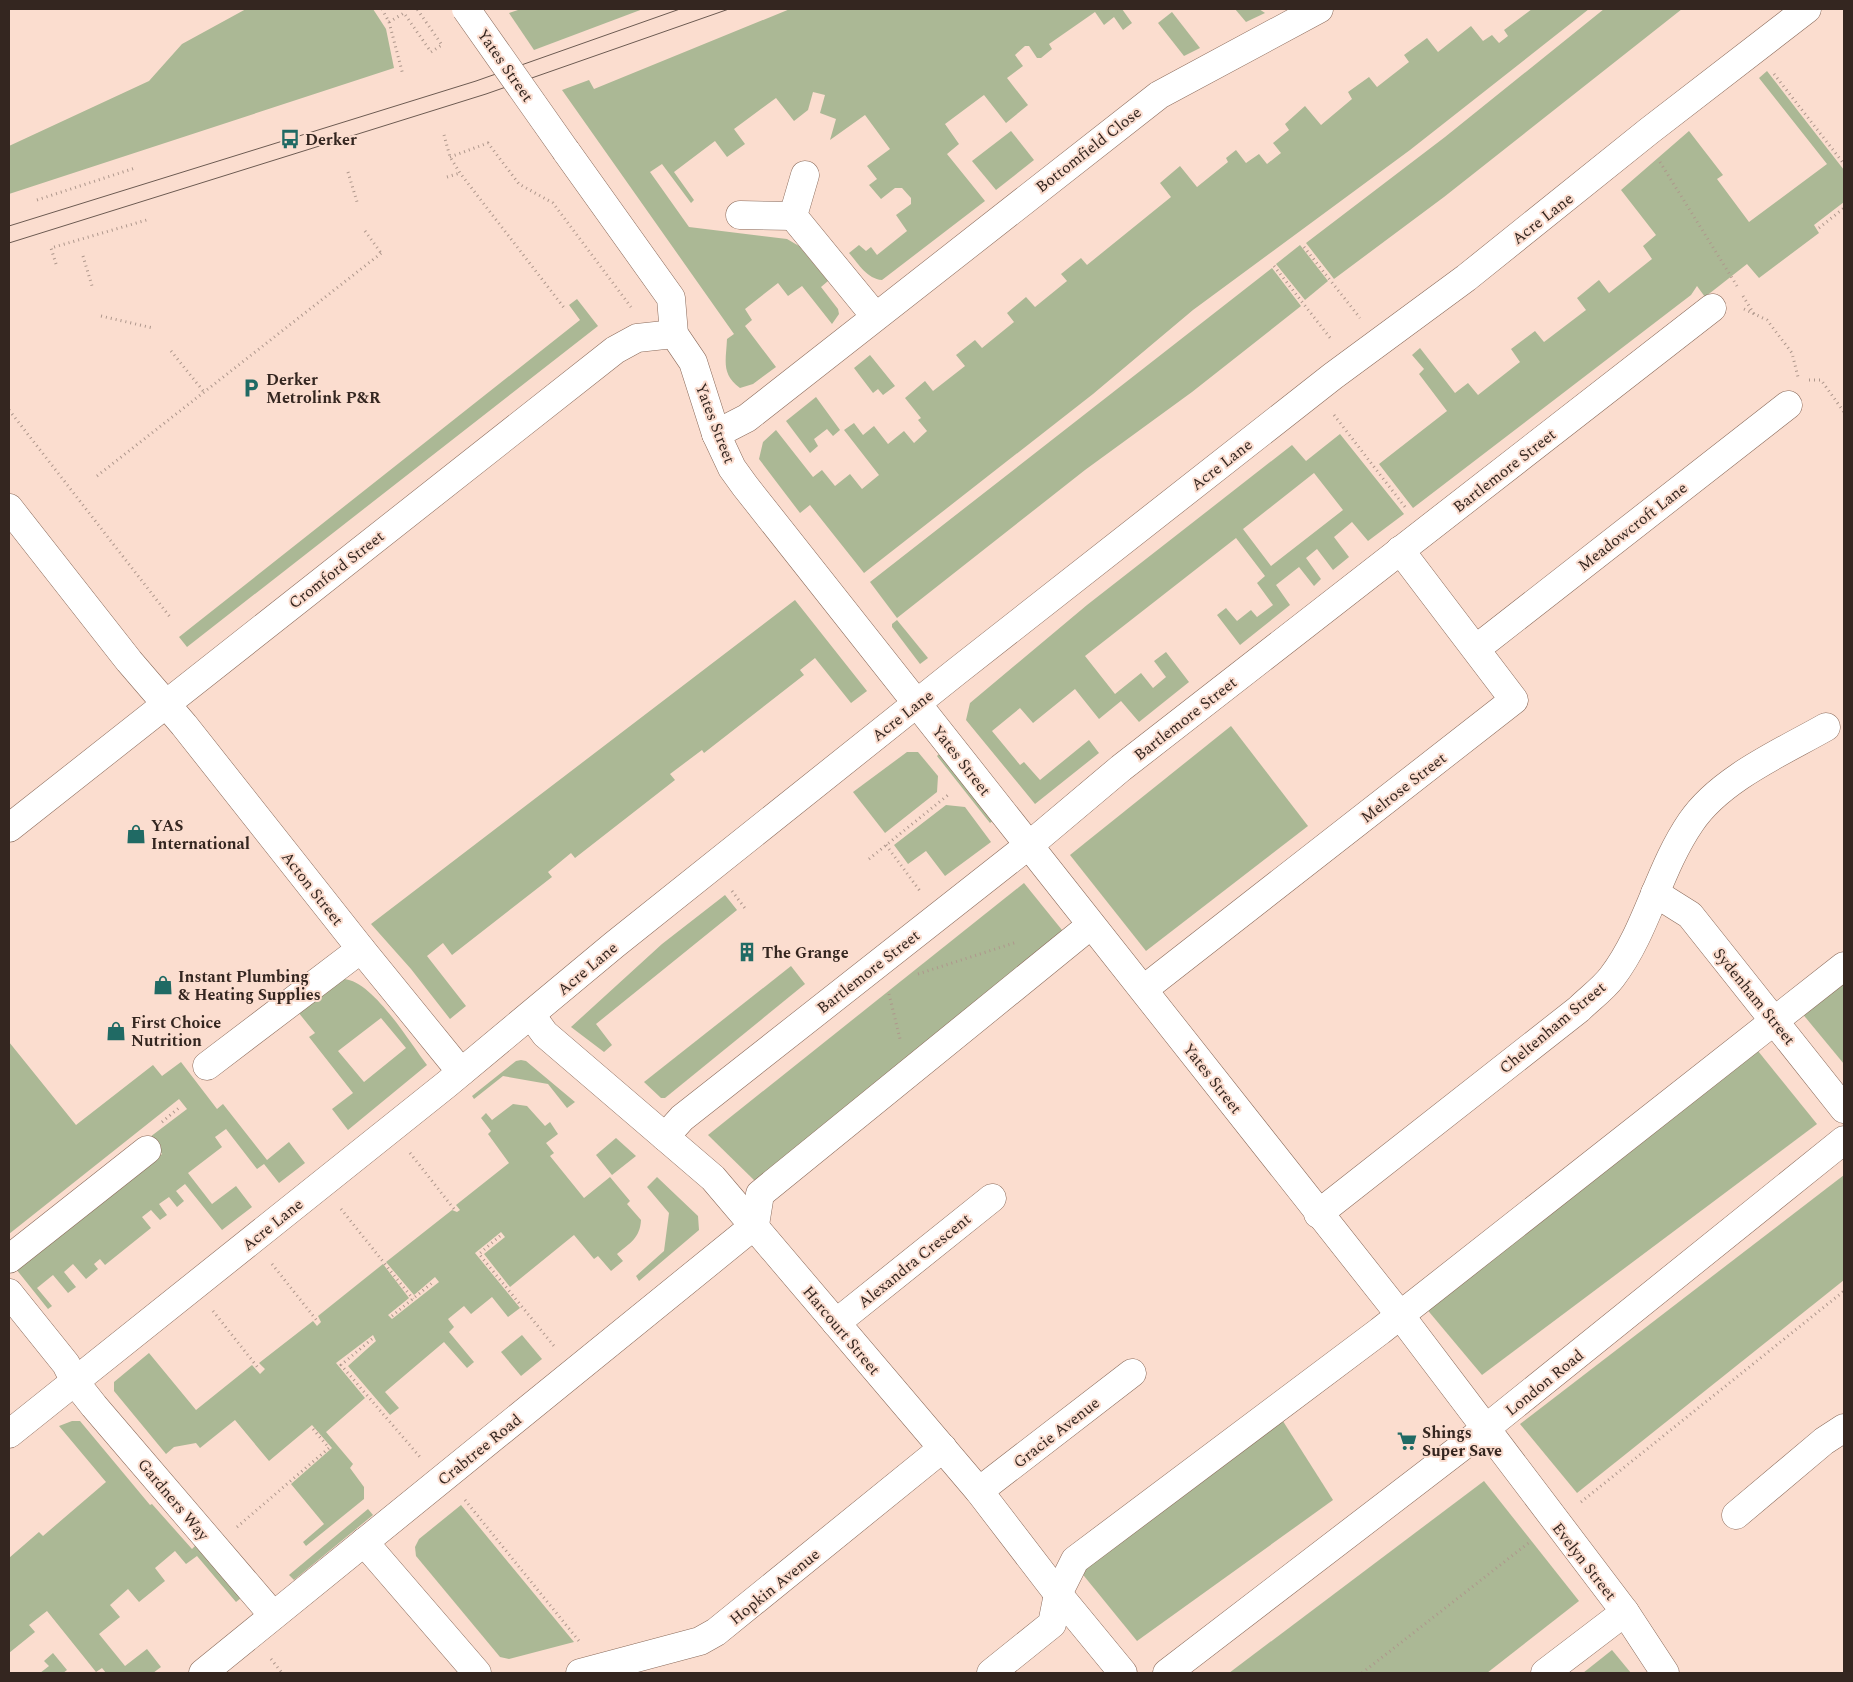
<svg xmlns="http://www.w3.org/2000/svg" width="1853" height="1682" viewBox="0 0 1853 1682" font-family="Spectral,serif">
	<rect width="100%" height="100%" fill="#fbddcf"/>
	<g fill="#abb895" fill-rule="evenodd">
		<polygon points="246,9 373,9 386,29 394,68 9,194 9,146 149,81 182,44"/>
		<polygon points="521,9 643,9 534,50 509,13"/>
		<path d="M790 9H1122L1132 23 1123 30 1114 17 1104 25 1095 12 1049 44 1052 49 1041 58H1037L1029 46H1025L1015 55 1023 66 1007 78 1028 105 1006 123 984 95 945 124 959 144 947 154 985 201 882 280C867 279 858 263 849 253L859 245 866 251 871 247 877 255 907 231 896 215 911 204V198L902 188H895L881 199 869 185 877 179 867 166 890 149 865 115 830 140 836 119 820 113 825 95 813 92 808 110 794 121 776 98 734 129 745 144 727 157 715 141 674 172 694 200 691 203 662 164 650 172 689 227 787 239 799 246 828 281 821 287 838 309 839 314 832 324 802 286 788 296 778 283 745 309 752 320 745 326 776 367 753 384 740 388C721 374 726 361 727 339L734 334 562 90 589 80 594 89Z"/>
		<polygon points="1235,9 1259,9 1265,13 1246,22"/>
		<polygon points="1532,9 1589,9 1410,150 1193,310 1093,394 864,573 810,505 800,513 759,459 763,442 776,430 813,477 822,470 835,486 850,474 862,489 879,475 844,430 854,423 863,435 874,426 888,444 904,431 914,443 927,431 918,420 921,418 905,398 925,381 933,391 965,366 956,355 975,340 982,348 1014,322 1007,313 1026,297 1035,307 1067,281 1061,274 1081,258 1087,265 1171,197 1160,183 1180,166 1197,187 1228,162 1226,158 1236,150 1246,163 1259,154 1267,164 1281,153 1273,143 1289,130 1285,124 1305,106 1321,125 1352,99 1348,92 1369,77 1377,87 1409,62 1404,55 1427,38 1438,52 1471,26 1483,41 1492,35 1499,43 1508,36 1504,30"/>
		<polygon points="1604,9 1682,9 1444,197 1334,279 1306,243 1445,137"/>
		<polygon points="1172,12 1200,48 1184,56 1158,23"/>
		<polygon points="1767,71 1844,170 1844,202 1814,225 1819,233 1759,278 1747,264 1705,297 1697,286 1691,295 1413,508 1379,464 1447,411 1419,374 1424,369 1412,355 1420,348 1455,393 1468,383 1478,395 1520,362 1511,349 1535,331 1544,342 1586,310 1577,298 1599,280 1609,293 1652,259 1643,246 1656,235 1621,190 1689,131 1723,175 1717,179 1749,222 1827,164 1759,78"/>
		<polygon points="1011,131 1034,160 996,190 972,161"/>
		<polygon points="1300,245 1328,281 1305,300 1276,264"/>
		<polygon points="1272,268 1301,306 1192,392 1085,470 897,618 870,582"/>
		<polygon points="577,299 598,326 187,647 179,637 580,320 569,305"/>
		<polygon points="870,355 895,386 883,395 878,389 873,393 854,368"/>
		<polygon points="816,397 840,430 833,436 827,429 814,439 818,446 810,453 786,421"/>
		<path d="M1340 434 1404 514 1368 541 1352 522 1334 537 1349 557 1333 570 1317 549 1306 558 1321 579 1314 586 1299 567 1276 585 1290 605 1240 645 1217 615 1226 608 1237 621 1251 610 1257 617 1273 605 1257 583 1265 576 1236 538 1085 656 1115 694 1141 673 1153 688 1166 677 1154 661 1166 652 1189 682 1139 722 1121 701 1099 719 1075 689 1033 723 1020 708 992 731 1020 765 1024 762 1040 780 1089 740 1099 753 1035 804 966 720 970 703 1087 605 1292 445 1306 461ZM1314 473 1343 510 1271 566 1243 529Z"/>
		<polygon points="795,600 867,691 851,703 815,658 800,670 804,675 704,753 702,750 670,774 675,780 575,858 571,853 548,872 552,877 452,955 443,943 427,956 466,1006 450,1019 411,969 371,924"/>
		<polygon points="897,620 928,658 920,664 892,627 892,624"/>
		<polygon points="1231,726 1308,826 1146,951 1070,855"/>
		<polygon points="907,752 918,752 938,776 937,792 885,833 853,792"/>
		<polygon points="941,752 995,819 990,823 937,756"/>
		<polygon points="946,805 965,807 991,842 945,876 926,851 908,864 894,845"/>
		<polygon points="1024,883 1066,935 757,1183 708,1135"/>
		<polygon points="725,895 737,910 596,1024 612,1045 604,1052 571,1027 662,944"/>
		<polygon points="791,966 805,984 665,1098 661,1098 644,1082"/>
		<path d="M344 979C373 981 410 1043 427 1065L348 1130 332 1109 353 1093 309 1037 315 1033 298 1012ZM381 1018 406 1048 364 1082 338 1051Z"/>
		<polygon points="1844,979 1844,1064 1801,1012"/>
		<polygon points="9,1042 76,1125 153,1065 162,1076 181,1062 217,1109 223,1104 267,1160 289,1142 305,1163 279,1183 264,1164 257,1169 226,1129 215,1137 222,1147 188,1173 212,1204 236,1186 252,1207 222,1230 185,1184 176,1191 184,1201 177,1207 169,1197 159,1204 167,1215 160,1220 151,1210 142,1217 151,1228 105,1265 100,1259 94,1264 98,1269 86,1279 73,1264 64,1272 76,1287 68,1293 53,1275 37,1288 52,1306 48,1309 16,1269 162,1154 150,1137 187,1109 179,1099 9,1234"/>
		<polygon points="1758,1051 1817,1124 1482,1375 1425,1307"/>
		<polygon points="521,1060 526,1061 575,1102 567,1108 548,1084 503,1076 474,1099 472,1096 516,1061"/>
		<path d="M513 1104 527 1106 545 1126 550 1122 558 1134 546 1143 554 1153 550 1156 584 1198 610 1177 630 1201 627 1204 641 1220C640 1238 630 1243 617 1254L623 1261 611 1271 598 1256 594 1259 574 1235 510 1287 484 1254 505 1237 501 1232 475 1253 520 1308 508 1317 492 1297 471 1314 464 1306 448 1319 454 1327 449 1332 474 1362 467 1368 444 1342 385 1392 399 1408 390 1415 348 1366 376 1341 373 1335 336 1363 365 1398 326 1432 353 1464 350 1468 364 1487V1499L306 1546 303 1542 324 1524 291 1484 332 1448 312 1425 269 1461 235 1420 200 1448 196 1443 174 1447 166 1454 114 1391V1382L149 1353 196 1410 252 1365 260 1374 265 1369 259 1363 313 1321 317 1326 321 1322 318 1316 383 1264 409 1298 388 1315 392 1319 439 1282 435 1277 414 1295 386 1262 452 1210 457 1212 460 1210 456 1205 509 1163 488 1134 491 1131 481 1118 486 1113 492 1120Z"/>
		<polygon points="616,1138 636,1156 612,1175 596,1155"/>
		<polygon points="1844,1175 1844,1280 1577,1493 1520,1424"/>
		<polygon points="657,1177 698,1216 699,1230 639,1281 636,1276 664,1251 669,1213 647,1187"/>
		<polygon points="522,1335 542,1359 521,1376 501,1352"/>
		<polygon points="1281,1418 1333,1500 1137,1641 1080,1571"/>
		<polygon points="72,1421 80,1421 150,1505 152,1504 192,1549 196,1545 241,1598 236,1602 197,1556 186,1564 175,1551 155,1568 165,1581 139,1602 128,1589 110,1605 120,1617 99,1634 125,1666 147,1649 161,1667 153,1673 106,1673 102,1668 96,1672 47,1611 29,1625 35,1632 9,1653 9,1558 39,1532 43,1536 106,1482 59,1426"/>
		<polygon points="1484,1481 1579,1601 1487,1673 1229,1673"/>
		<polygon points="461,1505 574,1642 509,1659 500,1657 416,1556 415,1547 419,1539"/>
		<polygon points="368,1509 373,1515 294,1580 289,1575"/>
		<polygon points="1612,1650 1631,1673 1583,1673"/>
		<polygon points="53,1653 67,1670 63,1673 40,1673 49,1666 44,1661"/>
	</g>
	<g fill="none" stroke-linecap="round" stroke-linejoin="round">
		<defs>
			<g id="minor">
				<polyline points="566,151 671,298 674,334 693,362 716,434 732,468 745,486 1400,1315 1625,1612 1545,1673"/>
				<polyline points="805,175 793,216 875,316"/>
				<polyline points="740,215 793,216"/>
				<polyline points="716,434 747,418 1159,95 1319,9"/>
				<polyline points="9,508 129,661 184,725 361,949 461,1072"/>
				<polyline points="1477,648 1788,405"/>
				<polyline points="9,828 615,350 637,338 674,334"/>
				<polyline points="1655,893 1690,915 1844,1109"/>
				<polyline points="1144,989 1514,700 1400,550"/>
				<polyline points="531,1015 545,1034 713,1178 979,1491 1058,1594 1123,1673"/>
				<polyline points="207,1066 361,949"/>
				<polyline points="665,1137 682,1118 1039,837 1121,768 1712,308"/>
				<path d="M1318 1214 1579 1009C1589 999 1603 989 1612 977 1647 931 1658 870 1691 822 1720 779 1782 752 1826 727"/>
				<polyline points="9,1259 147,1150"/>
				<polyline points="9,1293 66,1364 75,1382 94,1406 273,1615"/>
				<polyline points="836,1323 992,1198"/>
				<polyline points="9,1434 447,1084 614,945 956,672 1333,376 1466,278 1649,131 1807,9"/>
				<polyline points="979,1491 1132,1373"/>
				<polyline points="1736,1515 1824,1441 1844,1428"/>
				<polyline points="364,1542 477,1673"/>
				<polyline points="1625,1612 1665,1673"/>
				<polyline points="203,1673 755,1225 760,1194 1091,925"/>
				<polyline points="580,1673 700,1641 716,1632 943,1448"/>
				<polyline points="991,1673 1052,1624 1058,1594 1075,1560 1380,1331 1844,966"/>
				<polyline points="1167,1673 1485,1429 1844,1140"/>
			</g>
		</defs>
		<use href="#minor" stroke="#8a6a5a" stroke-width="29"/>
		<g stroke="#ae978c" stroke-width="3" stroke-dasharray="1 4" stroke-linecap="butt">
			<polyline points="382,9 389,22 403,75"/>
			<polyline points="389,22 404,13 431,52 442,45 417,9"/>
			<polyline points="1774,74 1844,164"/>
			<polyline points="444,135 450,157 460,173 565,309"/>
			<polyline points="450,157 488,143 519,184 553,203 631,307"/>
			<polyline points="1660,162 1737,286"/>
			<polyline points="348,172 357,202"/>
			<polyline points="447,177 460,173"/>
			<polyline points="37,200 135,168"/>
			<polyline points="1819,228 1844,208"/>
			<polyline points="365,231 381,253"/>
			<polyline points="1304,247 1360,318"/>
			<polyline points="83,256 92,286"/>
			<polyline points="56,264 51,248 150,219"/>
			<polyline points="1274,266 1331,339"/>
			<polyline points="1743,296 1754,314"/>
			<polyline points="1744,309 1767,320 1792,353 1798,377"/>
			<polyline points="101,316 153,328"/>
			<polyline points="171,351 204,392"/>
			<polyline points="1809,380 1821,380 1844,412"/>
			<polyline points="9,410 170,617"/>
			<polyline points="1334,415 1405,507"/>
			<polyline points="97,476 384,251"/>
			<polyline points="886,845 920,891"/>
			<polyline points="869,859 948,795"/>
			<polyline points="732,891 747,911"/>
			<polyline points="918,974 1017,942"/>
			<polyline points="889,994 900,1039"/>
			<polyline points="162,1122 180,1107"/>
			<polyline points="410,1153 454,1209"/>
			<polyline points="341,1209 413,1299"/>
			<polyline points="500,1236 479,1254 554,1346"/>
			<polyline points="272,1264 318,1322"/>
			<polyline points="213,1311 259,1369"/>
			<polyline points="392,1316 432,1283"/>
			<polyline points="372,1339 341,1365 420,1457"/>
			<polyline points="465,1500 579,1641"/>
			<polyline points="1581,1502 1844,1291"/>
			<polyline points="237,1527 329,1448 313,1429"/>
			<polyline points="271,1659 282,1673"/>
			<polyline points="1362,1673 1531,1541"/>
		</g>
		<use href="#minor" stroke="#fff" stroke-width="28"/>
		<g stroke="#6d5b52" stroke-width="1">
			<polyline points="9,226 476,81 680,9"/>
			<polyline points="9,243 486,94 729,9"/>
		</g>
		<defs>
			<polyline id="minor-bridge" points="466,9 566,151"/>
		</defs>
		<use href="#minor-bridge" stroke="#8a6a5a" stroke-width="29" stroke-linecap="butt"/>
		<use href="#minor-bridge" stroke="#fff" stroke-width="28"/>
	</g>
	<defs>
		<symbol id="bus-bare" viewBox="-9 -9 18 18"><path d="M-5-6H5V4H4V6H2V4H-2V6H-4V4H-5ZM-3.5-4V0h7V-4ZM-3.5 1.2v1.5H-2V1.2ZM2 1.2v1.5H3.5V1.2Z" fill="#206a64" stroke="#fbddcf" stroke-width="2.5" paint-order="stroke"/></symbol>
		<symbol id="parking-bare" viewBox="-9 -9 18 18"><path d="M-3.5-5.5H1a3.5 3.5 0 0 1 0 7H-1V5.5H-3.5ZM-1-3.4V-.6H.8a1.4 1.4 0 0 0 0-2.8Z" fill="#206a64" stroke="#fbddcf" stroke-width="2.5" paint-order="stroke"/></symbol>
		<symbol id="shop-bare" viewBox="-9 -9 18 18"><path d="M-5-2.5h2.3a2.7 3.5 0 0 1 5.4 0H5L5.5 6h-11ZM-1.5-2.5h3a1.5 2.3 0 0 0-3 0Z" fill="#206a64" stroke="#fbddcf" stroke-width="2.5" paint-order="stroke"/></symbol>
		<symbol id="building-bare" viewBox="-9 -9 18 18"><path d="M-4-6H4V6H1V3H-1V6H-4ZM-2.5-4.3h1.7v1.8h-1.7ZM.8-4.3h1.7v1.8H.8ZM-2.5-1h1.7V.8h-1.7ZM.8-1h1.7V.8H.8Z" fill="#206a64" stroke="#fbddcf" stroke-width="2.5" paint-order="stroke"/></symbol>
		<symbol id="supermarket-bare" viewBox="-9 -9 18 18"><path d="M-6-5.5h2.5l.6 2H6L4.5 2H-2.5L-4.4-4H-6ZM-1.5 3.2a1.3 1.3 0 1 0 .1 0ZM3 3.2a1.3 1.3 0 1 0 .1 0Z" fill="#206a64" stroke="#fbddcf" stroke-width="2.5" paint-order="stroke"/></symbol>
	</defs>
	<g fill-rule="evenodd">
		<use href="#bus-bare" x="276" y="125" width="28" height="28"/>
		<use href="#parking-bare" x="237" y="374" width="28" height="28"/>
		<use href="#shop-bare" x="122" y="820" width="28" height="28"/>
		<use href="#building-bare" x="733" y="938" width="28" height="28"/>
		<use href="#shop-bare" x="149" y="971" width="28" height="28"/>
		<use href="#shop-bare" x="102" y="1017" width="28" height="28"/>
		<use href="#supermarket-bare" x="1393" y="1427" width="28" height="28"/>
	</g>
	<g text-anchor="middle" stroke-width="4" stroke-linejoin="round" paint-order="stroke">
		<g font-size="16" fill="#342620" stroke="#fbddcf">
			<text transform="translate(506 65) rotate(55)" y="6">Yates Street</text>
			<text transform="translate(1088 149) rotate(-38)" y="6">Bottomfield Close</text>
			<text transform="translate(1542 218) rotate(-38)" y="6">Acre Lane</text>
			<text transform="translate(716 423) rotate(69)" y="6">Yates Street</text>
			<text transform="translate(1221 464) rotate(-38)" y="6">Acre Lane</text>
			<text transform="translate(1504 470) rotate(-38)" y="6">Bartlemore Street</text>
			<text transform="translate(1632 526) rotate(-38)" y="6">Meadowcroft Lane</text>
			<text transform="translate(336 569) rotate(-38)" y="6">Cromford Street</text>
			<text transform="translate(902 715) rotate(-38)" y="6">Acre Lane</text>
			<text transform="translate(1185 718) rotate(-38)" y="6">Bartlemore Street</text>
			<text transform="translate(962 760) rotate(52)" y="6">Yates Street</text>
			<text transform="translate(1403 787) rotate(-38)" y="6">Melrose Street</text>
			<text transform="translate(313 888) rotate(52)" y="6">Acton Street</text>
			<text transform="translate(587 968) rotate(-40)" y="6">Acre Lane</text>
			<text transform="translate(868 971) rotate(-38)" y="6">Bartlemore Street</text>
			<text transform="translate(1755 996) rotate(51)" y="6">Sydenham Street</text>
			<text transform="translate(1552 1027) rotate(-40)" y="6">Cheltenham Street</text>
			<text transform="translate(1213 1078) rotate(52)" y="6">Yates Street</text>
			<text transform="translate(272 1224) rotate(-39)" y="6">Acre Lane</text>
			<text transform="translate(914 1260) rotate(-39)" y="6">Alexandra Crescent</text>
			<text transform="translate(842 1330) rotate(50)" y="6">Harcourt Street</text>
			<text transform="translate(1544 1382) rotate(-39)" y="6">London Road</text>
			<text transform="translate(1056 1432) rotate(-38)" y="6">Gracie Avenue</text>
			<text transform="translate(479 1449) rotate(-39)" y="6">Crabtree Road</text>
			<text transform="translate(174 1499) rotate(50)" y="6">Gardners Way</text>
			<text transform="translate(1585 1561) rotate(52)" y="6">Evelyn Street</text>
			<text transform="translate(774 1586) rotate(-39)" y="6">Hopkin Avenue</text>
		</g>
		<g font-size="16" font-weight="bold" fill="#342620" stroke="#fbddcf" text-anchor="start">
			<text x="305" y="145">Derker</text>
			<text x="266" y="385">Derker<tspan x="266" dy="18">Metrolink P&amp;R</tspan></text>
			<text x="151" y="831">YAS<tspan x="151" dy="18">International</tspan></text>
			<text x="762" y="958">The Grange</text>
			<text x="178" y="982">Instant Plumbing<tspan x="178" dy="18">&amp; Heating Supplies</tspan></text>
			<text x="131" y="1028">First Choice<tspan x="131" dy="18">Nutrition</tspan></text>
			<text x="1422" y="1438">Shings<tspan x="1422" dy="18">Super Save</tspan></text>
		</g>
	</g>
	<rect width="1853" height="1682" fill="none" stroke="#342620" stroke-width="20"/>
</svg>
